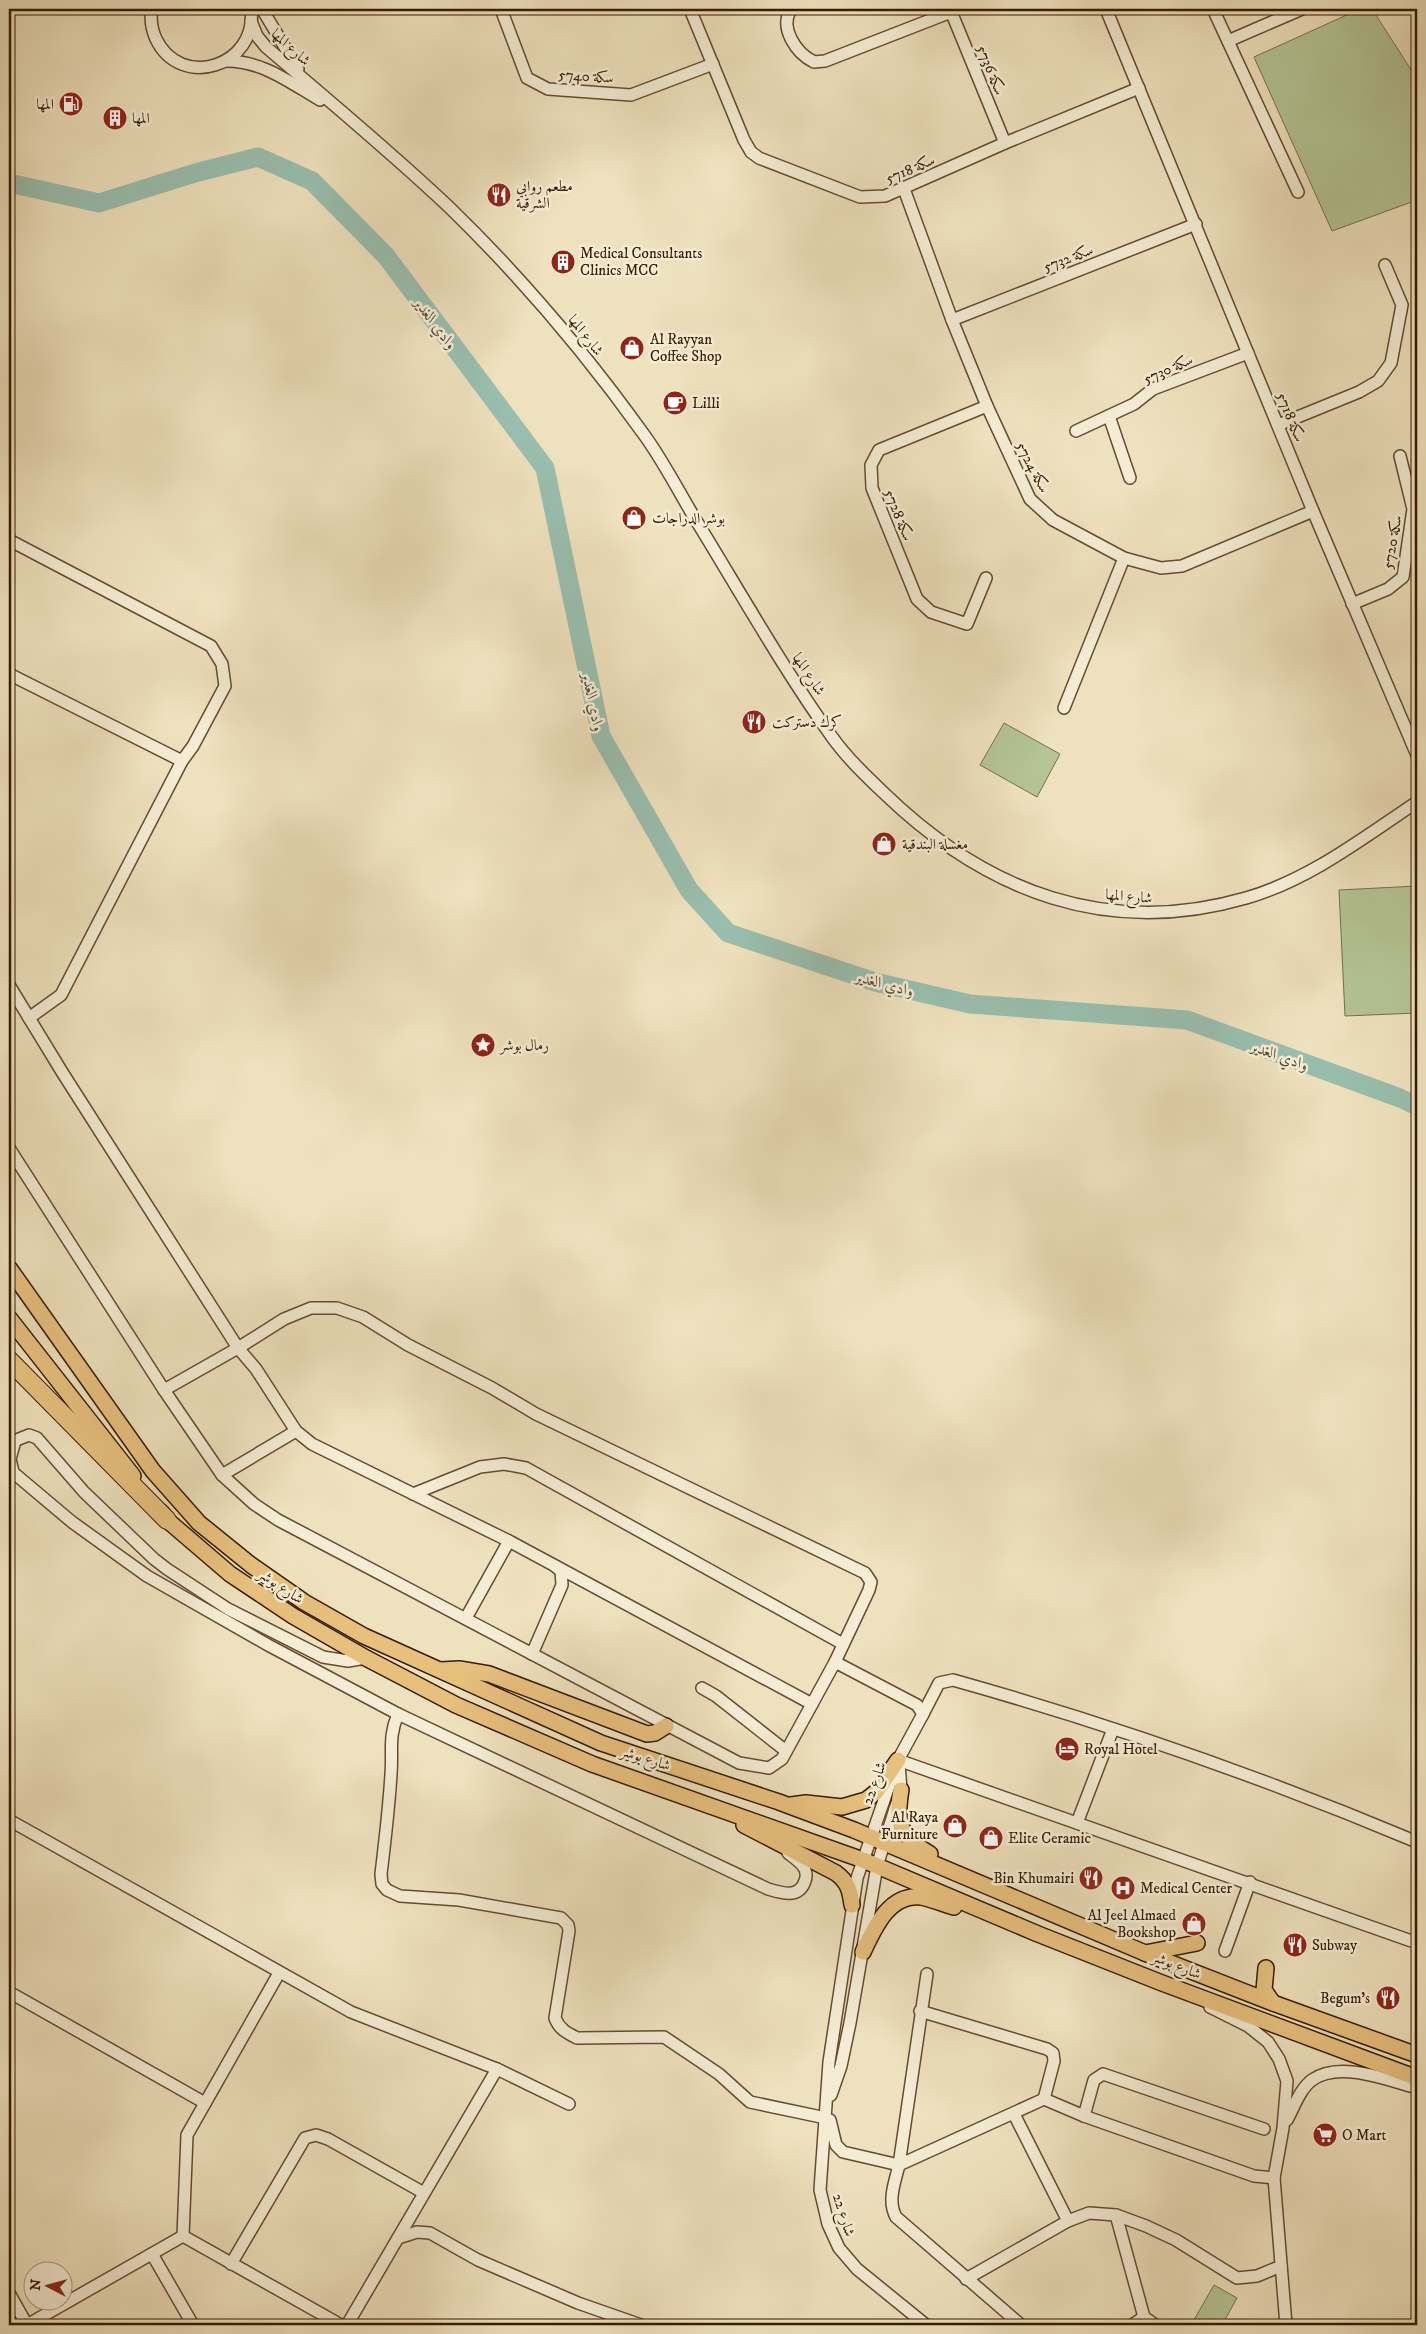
<svg xmlns="http://www.w3.org/2000/svg" width="1426" height="2334" viewBox="0 0 1426 2334" font-family="'IM FELL DW Pica',Amiri,serif">
	<rect width="100%" height="100%" fill="#eee1bd"/>
	<filter id="stains"><feTurbulence type="fractalNoise" baseFrequency=".004" numOctaves="4"/><feColorMatrix values="0 0 0 0 .2 0 0 0 0 .09 0 0 0 0 .02 0 0 0 .5 -.17"/></filter>
	<radialGradient id="worn" r=".72"><stop offset=".6" stop-color="#630" stop-opacity="0"/><stop offset="1" stop-color="#630" stop-opacity=".3"/></radialGradient>
	<g fill="#b4c495" stroke="#75704c">
		<polygon points="1360,9 1372,9 1417,79 1417,200 1332,231 1254,57"/>
		<polygon points="1004,723 1060,754 1037,797 980,765"/>
		<polygon points="1417,886 1417,1013 1345,1016 1339,890"/>
		<polygon points="1214,2285 1237,2298 1222,2325 1191,2325"/>
	</g>
	<g fill="none" stroke-linecap="round" stroke-linejoin="round">
		<polyline stroke="#99beae" stroke-width="19" points="9,183 99,203 195,173 258,157 312,181 386,256 545,468 601,736 689,890 728,933 875,982 970,1004 1187,1020 1400,1098 1417,1106"/>
		<defs>
			<g id="minor">
				<path d="M152 9C150 19 152 30 156 39 181 91 258 66 251 9"/>
				<polyline points="262,9 298,69"/>
				<polyline points="501,9 527,78 548,89 631,95 713,64"/>
				<polyline points="690,9 744,140 751,152 759,158 860,197 885,196 1005,143 1139,88"/>
				<path d="M791 9C779 28 796 53 814 62L825 61 951 12"/>
				<polyline points="950,9 1005,143"/>
				<polyline points="1106,9 1313,511 1417,755"/>
				<polyline points="1213,9 1298,192"/>
				<path d="M251 21 257 36 266 47C328 100 391 152 450 208 522 278 587 355 645 436 663 461 678 490 694 517 739 590 782 667 832 737 847 758 867 777 886 795 987 892 1108 938 1246 898 1309 880 1363 838 1417 802"/>
				<polyline points="1228,41 1302,9"/>
				<path d="M226 61C263 61 289 82 320 100"/>
				<polyline points="904,189 952,320 987,406 1030,499 1053,520 1124,558 1161,568 1182,566 1313,511"/>
				<polyline points="952,320 1196,224"/>
				<polyline points="1109,416 1130,478"/>
				<polyline points="1278,425 1359,392 1378,381 1391,363 1402,305 1385,265"/>
				<polyline points="1076,431 1134,404 1153,389 1248,353"/>
				<polyline points="9,540 211,646 222,664 225,686 193,746 182,761 9,674"/>
				<polyline points="986,578 967,624 931,612 917,599 872,488 871,465 879,450 987,406"/>
				<polyline points="1352,604 1388,589 1403,577 1413,509 1400,456"/>
				<polyline points="1064,708 1124,558"/>
				<polyline points="9,985 62,1072 238,1348 164,1390"/>
				<polyline points="29,1018 61,995 182,761"/>
				<polyline points="9,1148 164,1390 222,1475 254,1504 278,1520 739,1763 769,1768 782,1759 835,1662 917,1705 923,1714 898,1760 857,1878 829,2062 820,2190 828,2224 839,2248 857,2269 926,2325"/>
				<polyline points="9,1443 29,1435 37,1438 84,1492 154,1559 167,1569 228,1609 323,1657 348,1661 366,1658"/>
				<path d="M9 1469 72 1522 147 1576 268 1645 398 1714 768 1889C782 1893 799 1899 805 1881 807 1876 806 1870 803 1866 799 1861 793 1857 788 1853"/>
				<polyline points="13,1472 10,1459 15,1441"/>
				<polyline points="222,1475 296,1431"/>
				<polyline points="413,1494 480,1467 504,1464 526,1468 843,1644"/>
				<polyline points="466,1618 509,1541"/>
				<polyline points="532,1654 562,1585 561,1571 555,1566"/>
				<polyline points="702,1688 716,1696 786,1751"/>
				<polyline points="812,1704 509,1541 312,1444 296,1431 256,1369 238,1348 284,1319 311,1308 337,1308 363,1317 408,1345 492,1388 536,1414 865,1573 871,1582 869,1590 835,1662"/>
				<path d="M398 1714C388 1737 393 1751 391 1774 389 1808 385 1841 381 1874L382 1884 387 1890 400 1896 459 1900 561 1918 568 1925 569 1931 555 2018C559 2029 567 2033 577 2038L664 2037 719 2074 750 2102 826 2118"/>
				<path d="M923 1714 939 1683 953 1680C1110 1724 1267 1779 1417 1842"/>
				<polyline points="898,1760 1417,1943"/>
				<polyline points="9,1820 351,2012 497,2069 569,2104"/>
				<polyline points="1077,1823 1113,1729"/>
				<polyline points="1225,1951 1250,1882"/>
				<polyline points="9,1992 205,2103"/>
				<polyline points="1210,2007 1248,2026 1268,2042 1279,2059 1287,2081 1283,2128 1274,2178 1286,2325"/>
				<polyline points="920,2011 1047,2049 1053,2053 1054,2061 1044,2099 899,2165 927,1974"/>
				<polyline points="831,2095 841,2066 850,2023 877,1866 901,1790 899,1764"/>
				<polyline points="1044,2099 1084,2116 1254,2176 1274,2178"/>
				<polyline points="1014,2114 1068,2221"/>
				<polyline points="1084,2116 1094,2080 1103,2074 1264,2129"/>
				<path d="M830 2120 836 2145 843 2152 899 2165C895 2182 887 2201 896 2217L1021 2325"/>
				<path d="M1287 2120C1294 2107 1300 2089 1312 2080 1339 2060 1388 2080 1417 2088"/>
				<polyline points="1116,2215 1144,2317 1132,2325"/>
				<polyline points="183,2236 187,2135 279,1973"/>
				<polyline points="183,2236 341,2325"/>
				<polyline points="398,2238 417,2232 430,2233 478,2260 578,2303 641,2325"/>
				<polyline points="152,2254 193,2325"/>
				<polyline points="231,2264 305,2138 316,2135 328,2139 424,2193"/>
				<polyline points="966,2279 1068,2221 1089,2213 1116,2215 1146,2226 1176,2240 1237,2278 1257,2276 1281,2266"/>
				<polyline points="9,2293 27,2325"/>
				<polyline points="1144,2317 1155,2325"/>
				<polyline points="27,2325 183,2236"/>
				<polyline points="347,2325 497,2069"/>
			</g>
			<g id="major">
				<polyline points="9,1268 153,1471 199,1523 251,1565 304,1602 364,1636 601,1743 779,1802 854,1830 1145,1953 1273,2003 1417,2055"/>
				<polyline points="9,1318 133,1476"/>
				<polyline points="161,1512 167,1520 230,1574 293,1616 366,1658 456,1705 592,1764 863,1860 1038,1934 1162,1983 1417,2078"/>
				<polyline points="441,1670 459,1669 489,1674 647,1734 655,1733 666,1726"/>
				<path d="M901 1790C895 1824 900 1836 930 1854"/>
				<polyline points="791,1805 806,1803 842,1807 866,1800 876,1792 898,1760"/>
				<path d="M744 1825 836 1873C848 1882 850 1890 852 1905"/>
				<path d="M863 1952C874 1929 889 1893 921 1897 932 1899 943 1904 954 1907"/>
				<polyline points="1145,1953 1197,1943"/>
				<polyline points="1266,1968 1264,1990 1273,2003"/>
			</g>
			<polyline id="highway" points="9,1360 167,1520"/>
		</defs>
		<use href="#minor" stroke="#644c31" stroke-width="14"/>
		<use href="#major" stroke="#361b02" stroke-width="18"/>
		<use href="#highway" stroke="#361b02" stroke-width="20"/>
		<use href="#minor" stroke="#f4ecd4" stroke-width="11"/>
		<use href="#major" stroke="#e7c07e" stroke-width="15"/>
		<use href="#highway" stroke="#e7c07e" stroke-width="18"/>
	</g>
	<defs>
		<symbol id="fuel-disc" viewBox="-11 -11 22 22"><circle r="9.5" fill="#8f2418" stroke="#f4ecd4"/><path d="M-5.5-6h7V0h2V4h1.3V-2.5L3-4.5l.8-.8L6-3V5H2.5V1h-1V6h-7ZM-4.2-4.7v3.2H.2V-4.7Z" fill="#fff"/></symbol>
		<symbol id="building-disc" viewBox="-11 -11 22 22"><circle r="9.5" fill="#8f2418" stroke="#f4ecd4"/><path d="M-4-6H4V6H1V3H-1V6H-4ZM-2.5-4.3h1.7v1.8h-1.7ZM.8-4.3h1.7v1.8H.8ZM-2.5-1h1.7V.8h-1.7ZM.8-1h1.7V.8H.8Z" fill="#fff"/></symbol>
		<symbol id="restaurant-disc" viewBox="-11 -11 22 22"><circle r="9.5" fill="#8f2418" stroke="#f4ecd4"/><path d="M-5-6h1v4h1v-4h1v4h1v-4h1v5L-1.5 .5V6h-2V.5L-5-1ZM5-6V6H3V1.5H1.5Q1.5-4 5-6Z" fill="#fff"/></symbol>
		<symbol id="shop-disc" viewBox="-11 -11 22 22"><circle r="9.5" fill="#8f2418" stroke="#f4ecd4"/><path d="M-5-2.5h2.3a2.7 3.5 0 0 1 5.4 0H5L5.5 6h-11ZM-1.5-2.5h3a1.5 2.3 0 0 0-3 0Z" fill="#fff"/></symbol>
		<symbol id="cafe-disc" viewBox="-11 -11 22 22"><circle r="9.5" fill="#8f2418" stroke="#f4ecd4"/><path d="M-5.5-4.5H6V0H3Q3 3.5 0 3.5H-2.5Q-5.5 3.5-5.5 0ZM3-3.2v2h1.7v-2ZM-6 4.5H4V6H-6Z" fill="#fff"/></symbol>
		<symbol id="sight-disc" viewBox="-11 -11 22 22"><circle r="9.5" fill="#8f2418" stroke="#f4ecd4"/><path d="M0-6L1.8-2.2L6-1.7L2.9 1.2L3.7 5.4L0 3.3L-3.7 5.4L-2.9 1.2L-6-1.7L-1.8-2.2Z" fill="#fff"/></symbol>
		<symbol id="hotel-disc" viewBox="-11 -11 22 22"><circle r="9.5" fill="#8f2418" stroke="#f4ecd4"/><path d="M-6-4.5h1.5V1H6V5H4.5V3h-9V5H-6ZM-4 0a1.8 1.8 0 1 1 3.6 0ZM.5 0V-2.5h3Q6-2.5 6 0Z" fill="#fff"/></symbol>
		<symbol id="hospital-disc" viewBox="-11 -11 22 22"><circle r="9.5" fill="#8f2418" stroke="#f4ecd4"/><path d="M-5-5h3v3.5h4V-5h3V5h-3V1.5h-4V5h-3Z" fill="#fff"/></symbol>
		<symbol id="supermarket-disc" viewBox="-11 -11 22 22"><circle r="9.5" fill="#8f2418" stroke="#f4ecd4"/><path d="M-6-5.5h2.5l.6 2H6L4.5 2H-2.5L-4.4-4H-6ZM-1.5 3.2a1.3 1.3 0 1 0 .1 0ZM3 3.2a1.3 1.3 0 1 0 .1 0Z" fill="#fff"/></symbol>
	</defs>
	<g fill-rule="evenodd">
		<use href="#fuel-disc" x="57" y="90" width="28" height="28"/>
		<use href="#building-disc" x="101" y="104" width="28" height="28"/>
		<use href="#restaurant-disc" x="485" y="181" width="28" height="28"/>
		<use href="#building-disc" x="549" y="248" width="28" height="28"/>
		<use href="#shop-disc" x="618" y="334" width="28" height="28"/>
		<use href="#cafe-disc" x="661" y="389" width="28" height="28"/>
		<use href="#shop-disc" x="620" y="504" width="28" height="28"/>
		<use href="#restaurant-disc" x="740" y="708" width="28" height="28"/>
		<use href="#shop-disc" x="870" y="830" width="28" height="28"/>
		<use href="#sight-disc" x="469" y="1031" width="28" height="28"/>
		<use href="#hotel-disc" x="1053" y="1735" width="28" height="28"/>
		<use href="#shop-disc" x="941" y="1812" width="28" height="28"/>
		<use href="#shop-disc" x="977" y="1824" width="28" height="28"/>
		<use href="#restaurant-disc" x="1077" y="1864" width="28" height="28"/>
		<use href="#hospital-disc" x="1109" y="1874" width="28" height="28"/>
		<use href="#shop-disc" x="1180" y="1910" width="28" height="28"/>
		<use href="#restaurant-disc" x="1281" y="1931" width="28" height="28"/>
		<use href="#restaurant-disc" x="1374" y="1984" width="28" height="28"/>
		<use href="#supermarket-disc" x="1311" y="2121" width="28" height="28"/>
	</g>
	<g text-anchor="middle" stroke-width="5" stroke-linejoin="round" paint-order="stroke">
		<g font-size="15" fill="#361b02" stroke="#f4ecd4">
			<text transform="translate(291 47) rotate(42)" y="5">شارع المها</text>
			<text transform="translate(991 70) rotate(68)" y="5">سكة 5736</text>
			<text transform="translate(586 76) rotate(4)" y="5">سكة 5740</text>
			<text transform="translate(910 169) rotate(-23)" y="5">سكة 5718</text>
			<text transform="translate(1068 258) rotate(-21)" y="5">سكة 5732</text>
			<text transform="translate(586 335) rotate(52)" y="5">شارع المها</text>
			<text transform="translate(1168 369) rotate(-24)" y="5">سكة 5730</text>
			<text transform="translate(1291 417) rotate(68)" y="5">سكة 5718</text>
			<text transform="translate(1033 467) rotate(62)" y="5">سكة 5724</text>
			<text transform="translate(899 515) rotate(68)" y="5">سكة 5728</text>
			<text transform="translate(1392 542) rotate(-80)" y="5">سكة 5720</text>
			<text transform="translate(809 674) rotate(57)" y="5">شارع المها</text>
			<text transform="translate(1129 896) rotate(5)" y="5">شارع المها</text>
			<text transform="translate(281 1586) rotate(34)" y="5">شارع بوشر</text>
			<text transform="translate(646 1758) rotate(18)" y="5">شارع بوشر</text>
			<text transform="translate(874 1783) rotate(-70)" y="5">شارع 22</text>
			<text transform="translate(1177 1965) rotate(22)" y="5">شارع بوشر</text>
			<text transform="translate(844 2215) rotate(73)" y="5">شارع 22</text>
		</g>
		<g font-size="15" fill="#361b02" stroke="#f4ecd4" text-anchor="start">
			<text x="54" y="109" text-anchor="end">المه‍ا</text>
			<text x="132" y="123">المها</text>
			<text x="516" y="191">مطعم روابي<tspan x="516" dy="17">الشرقية</tspan></text>
			<text x="580" y="258">Medical Consultants<tspan x="580" dy="17">Clinics MCC</tspan></text>
			<text x="650" y="344">Al Rayyan<tspan x="650" dy="17">Coffee Shop</tspan></text>
			<text x="692" y="408">Lilli</text>
			<text x="652" y="523">بوشر الدراجات</text>
			<text x="772" y="727">كرك دستركت</text>
			<text x="902" y="849">مغسلة البندقية</text>
			<text x="500" y="1050">رمال بوشر</text>
			<text x="1084" y="1754">Royal Hotel</text>
			<text x="938" y="1822" text-anchor="end">Al Raya<tspan x="938" dy="17">Furniture</tspan></text>
			<text x="1008" y="1843">Elite Ceramic</text>
			<text x="1074" y="1883" text-anchor="end">Bin Khumairi</text>
			<text x="1140" y="1893">Medical Center</text>
			<text x="1176" y="1920" text-anchor="end">Al Jeel Almaed<tspan x="1176" dy="17">Bookshop</tspan></text>
			<text x="1312" y="1950">Subway</text>
			<text x="1370" y="2003" text-anchor="end">Begum's</text>
			<text x="1342" y="2140">O Mart</text>
		</g>
		<g font-size="16" font-style="italic" fill="#544c36" stroke="#f4ecd4">
			<text transform="translate(436 323) rotate(53)" y="6">وادي الغدير</text>
			<text transform="translate(594 702) rotate(78)" y="6">وادي الغدير</text>
			<text transform="translate(885 983) rotate(15)" y="6">وادي الغدير</text>
			<text transform="translate(1280 1055) rotate(20)" y="6">وادي الغدير</text>
		</g>
	</g>
	<rect width="1426" height="2334" fill="none" stroke="#eee1bd" stroke-width="30"/>
	<rect x="10" y="10" width="1406" height="2314" fill="none" stroke="#361b02" stroke-width="2.5"/>
	<rect x="15" y="15" width="1396" height="2304" fill="none" stroke="#361b02"/>
	<g transform="translate(48 2286) rotate(276)"><circle r="24" fill="#f4ecd4" stroke="#a89880"/>
	<path d="M0-4L9 19L0 12L-9 19Z" fill="#8f2418"/>
	<text y="-8" font-size="14" font-weight="bold" text-anchor="middle" fill="#361b02">N</text>
	</g>
	<rect width="100%" height="100%" filter="url(#stains)"/>
	<rect width="100%" height="100%" fill="url(#worn)"/>
</svg>
